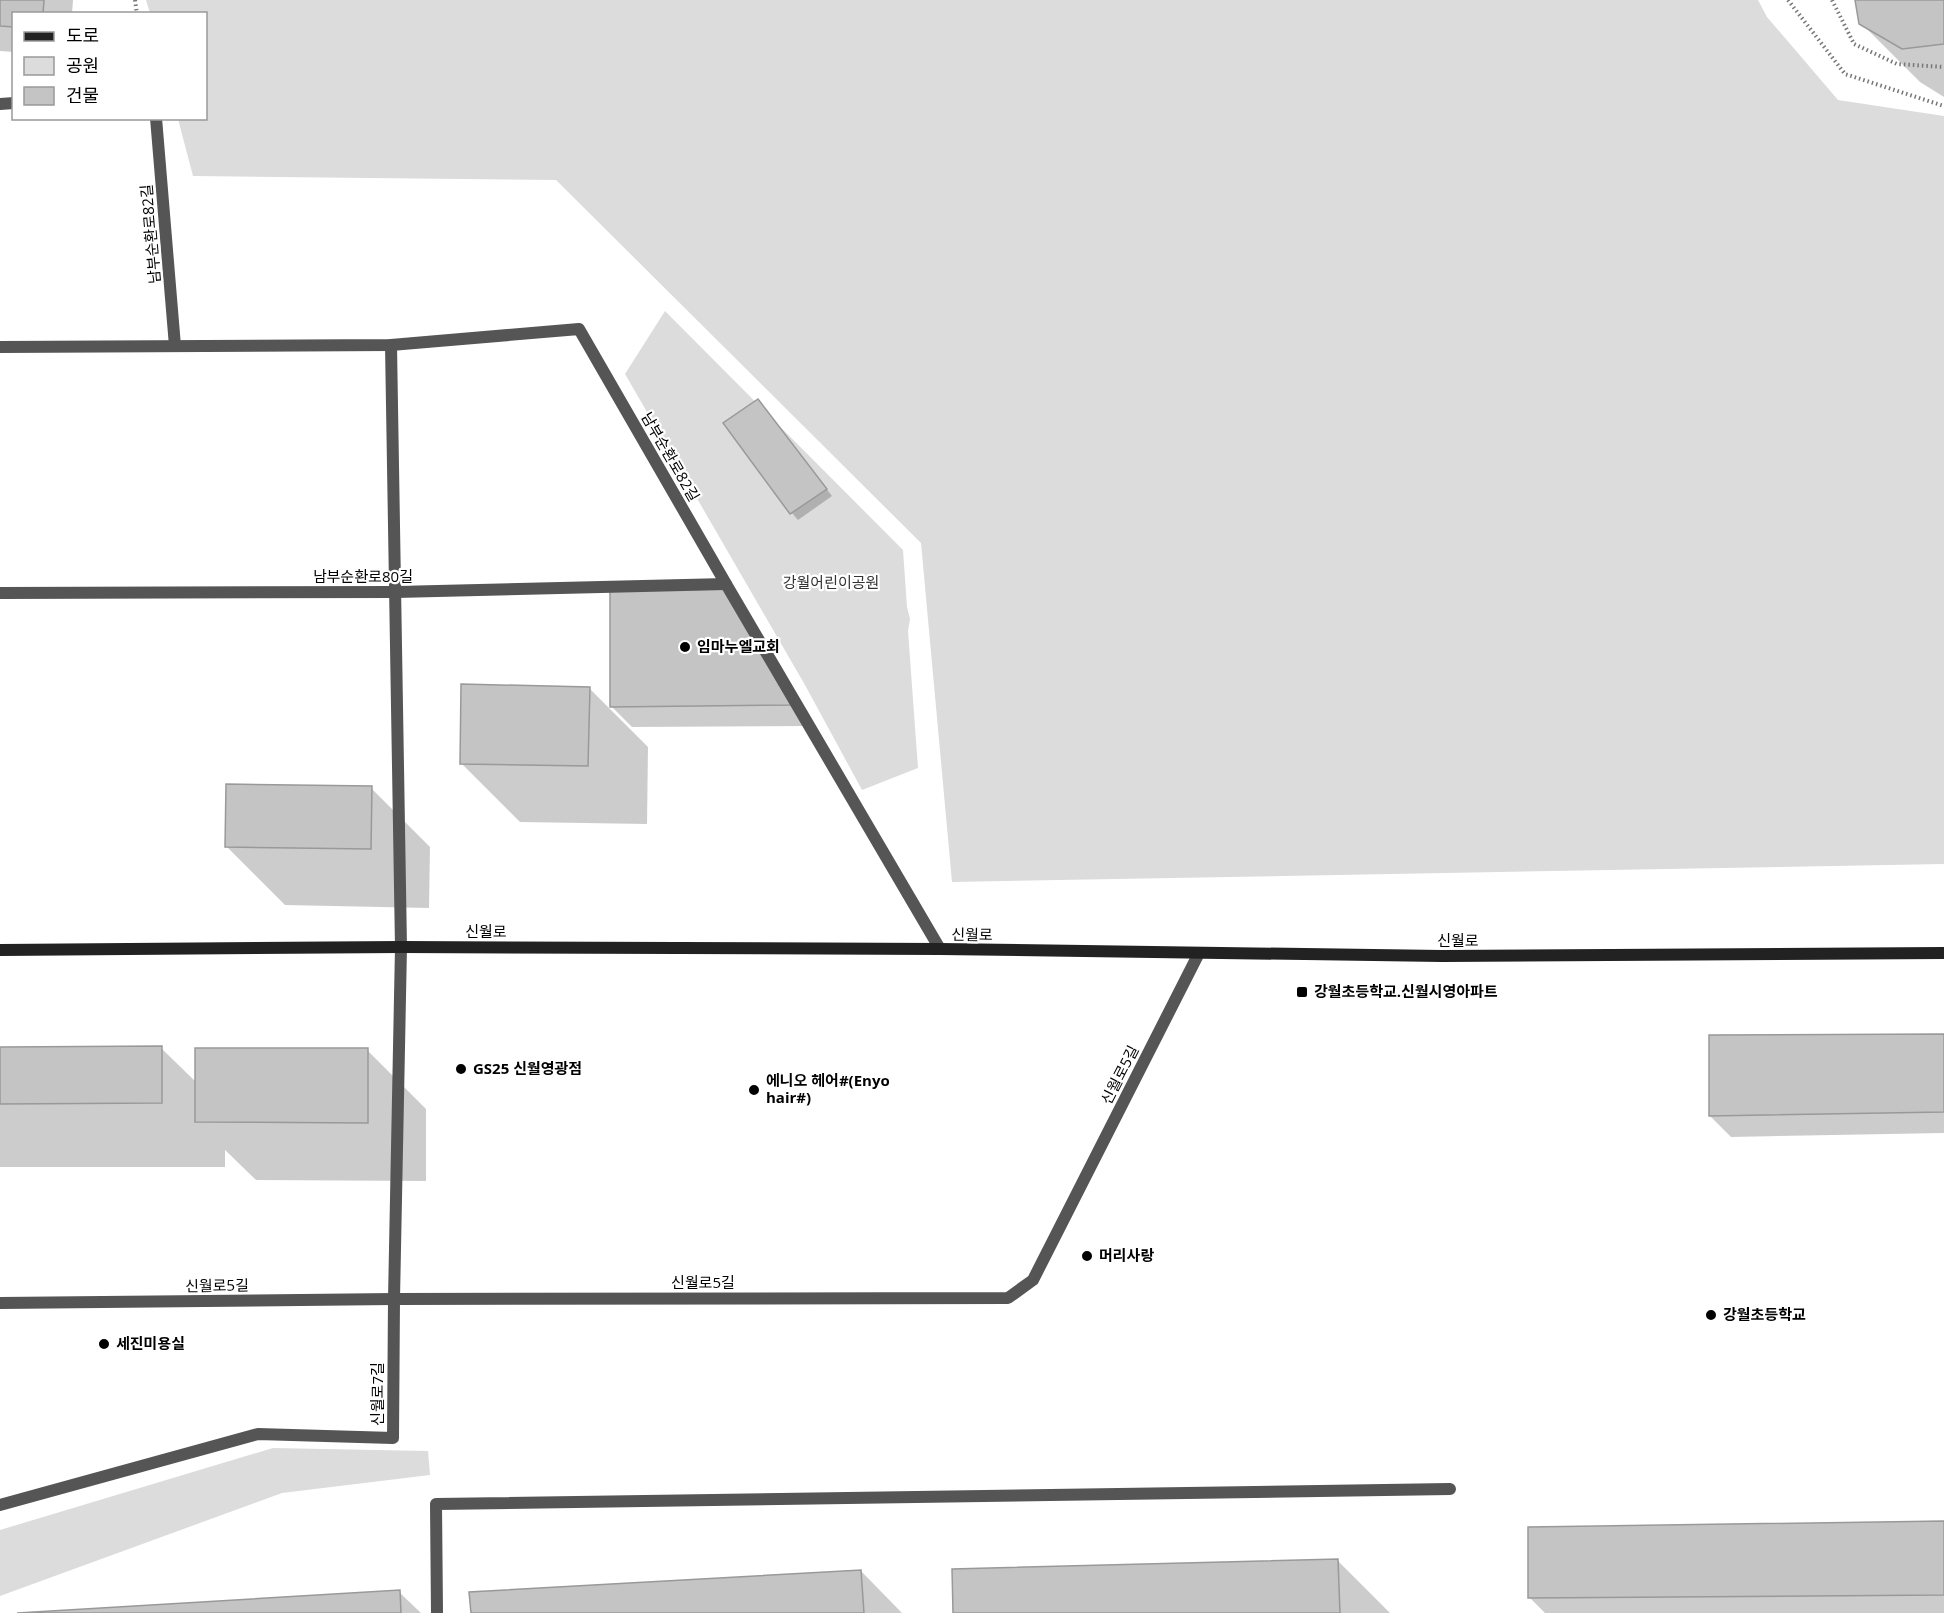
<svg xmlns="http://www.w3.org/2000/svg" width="1944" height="1613" viewBox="0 0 1944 1613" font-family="'Open Sans','Noto Sans KR',sans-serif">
	<rect width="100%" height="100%" fill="#fff"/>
	<g fill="#dcdcdc">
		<polygon points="146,0 1758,0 1767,17 1838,100 1944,116 1944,864 952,882 921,543 556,180 193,176 178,119 206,118 206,14 150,13"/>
		<polygon points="665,311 903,550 907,607 910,619 908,631 918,768 862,790 805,685 625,374"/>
		<polygon points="273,1448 428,1451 430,1475 282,1493 0,1596 0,1530"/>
	</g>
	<g fill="#0003">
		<polygon points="0,0 73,0 72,14 14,14 14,52 0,51"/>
		<polygon points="1857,0 1944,0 1944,97 1920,82 1861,23"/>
		<polygon points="758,401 832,496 798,520 792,513"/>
		<polygon points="724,588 813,726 632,727 611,706"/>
		<polygon points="589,688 648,747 647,824 520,822 461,763"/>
		<polygon points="371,788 430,847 429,908 285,905 226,846"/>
		<polygon points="1944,1036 1944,1133 1731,1137 1710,1116"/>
		<polygon points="0,1048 161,1048 197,1083 367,1050 426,1109 426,1181 256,1180 225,1150 225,1167 0,1167"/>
		<polygon points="1944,1522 1944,1613 1545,1613 1529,1597"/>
		<polygon points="1337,1560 1390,1613 955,1613"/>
		<polygon points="861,1571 902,1613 472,1613"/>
		<polygon points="399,1592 421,1613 43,1613"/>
	</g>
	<g fill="#c4c4c4" stroke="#999" stroke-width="1.5">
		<polygon points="0,0 44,0 43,14 14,14 14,27 0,26"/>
		<polygon points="1855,0 1944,0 1944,44 1902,49 1859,24"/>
		<polygon points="758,399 827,489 790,514 723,423"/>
		<polygon points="724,586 794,705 610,707 610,589"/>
		<polygon points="461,684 590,687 588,766 460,764"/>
		<polygon points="226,784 372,786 371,849 225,847"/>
		<polygon points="1944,1034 1944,1112 1709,1116 1709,1035"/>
		<polygon points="162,1046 162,1103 0,1104 0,1047"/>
		<polygon points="195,1048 368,1048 368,1123 195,1122"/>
		<polygon points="1944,1521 1944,1595 1528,1598 1528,1527"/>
		<polygon points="1338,1559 1340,1613 953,1613 952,1569"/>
		<polygon points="861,1570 864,1613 471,1613 469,1592"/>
		<polygon points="400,1590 401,1613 17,1613"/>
	</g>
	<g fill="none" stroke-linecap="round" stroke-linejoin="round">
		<g stroke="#777" stroke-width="4" stroke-dasharray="1.5 3" stroke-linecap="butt">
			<polyline points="135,0 137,14"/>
			<polyline points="1788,0 1845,74 1944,106"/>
			<polyline points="1832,0 1854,44 1897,64 1944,67"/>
		</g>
		<g stroke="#555" stroke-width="12">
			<polyline points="0,104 14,103"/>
			<polyline points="156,118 175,346"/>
			<polyline points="0,347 391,345 579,329 726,584 940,949"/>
			<polyline points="0,593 396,592 726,584"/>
			<polyline points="0,1303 394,1299 1008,1298 1033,1280 1199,953"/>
			<polyline points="0,1505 258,1434 393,1438 394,1299 401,947 391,345"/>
			<polyline points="437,1613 436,1504 1450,1489"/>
		</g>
		<polyline stroke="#222" stroke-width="12" points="0,950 401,947 940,949 1442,956 1944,953"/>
	</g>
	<g fill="#000" stroke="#fff" stroke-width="2">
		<circle cx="685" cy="647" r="6"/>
		<rect x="1296" y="986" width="12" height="12" rx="3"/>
		<circle cx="461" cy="1069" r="6"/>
		<circle cx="754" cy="1090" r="6"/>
		<circle cx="1087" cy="1256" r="6"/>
		<circle cx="1711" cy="1315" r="6"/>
		<circle cx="104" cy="1344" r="6"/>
	</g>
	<g text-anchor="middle" stroke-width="4.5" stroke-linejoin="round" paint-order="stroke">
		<g font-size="15" fill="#000" stroke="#fff">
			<text transform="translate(151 234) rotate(-95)" y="5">남부순환로82길</text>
			<text transform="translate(670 457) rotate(60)" y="5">남부순환로82길</text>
			<text x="363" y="582">남부순환로80길</text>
			<text x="486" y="937">신월로</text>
			<text transform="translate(972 935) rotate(1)" y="5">신월로</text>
			<text x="1458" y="946">신월로</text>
			<text transform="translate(1120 1075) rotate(-63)" y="5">신월로5길</text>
			<text x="703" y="1288">신월로5길</text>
			<text transform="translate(217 1286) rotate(-1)" y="5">신월로5길</text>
			<text transform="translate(378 1394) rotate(-90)" y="5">신월로7길</text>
		</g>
		<g font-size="15" fill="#333" stroke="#fff">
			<text x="831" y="588">강월어린이공원</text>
		</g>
		<g font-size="15" font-weight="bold" fill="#000" stroke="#fff" text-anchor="start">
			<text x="697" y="652">임마누엘교회</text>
			<text x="1314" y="997">강월초등학교.신월시영아파트</text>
			<text x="473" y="1074">GS25 신월영광점</text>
			<text x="766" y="1086">에니오 헤어#(Enyo<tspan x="766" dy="17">hair#)</tspan></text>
			<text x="1099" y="1261">머리사랑</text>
			<text x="1723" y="1320">강월초등학교</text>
			<text x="116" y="1349">세진미용실</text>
		</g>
	</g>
	<rect x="12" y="12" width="195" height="108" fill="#ffffff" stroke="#999999" stroke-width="1.5"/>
	<rect x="24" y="32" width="30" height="9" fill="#222222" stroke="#999999" stroke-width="1.5"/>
	<text x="66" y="42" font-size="18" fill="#000000">도로</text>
	<rect x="24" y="57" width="30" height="18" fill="#dcdcdc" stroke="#999999" stroke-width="1.5"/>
	<text x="66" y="72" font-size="18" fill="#000000">공원</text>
	<rect x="24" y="87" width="30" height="18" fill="#c4c4c4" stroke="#999999" stroke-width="1.5"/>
	<text x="66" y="102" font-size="18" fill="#000000">건물</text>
</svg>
